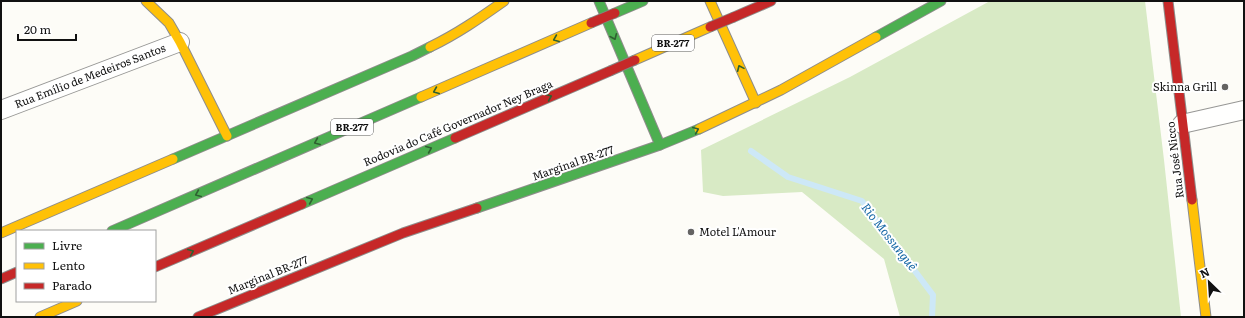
<svg xmlns="http://www.w3.org/2000/svg" width="1245" height="318" viewBox="0 0 1245 318" font-family="Literata,serif">
	<rect width="100%" height="100%" fill="#fdfcf7"/>
	<polygon fill="#d8eac5" points="990,1 1145,1 1164,160 1181,317 900,317 884,259 802,192 723,196 703,192 701,150 850,77"/>
	<g fill="none" stroke-linecap="round" stroke-linejoin="round">
		<polyline stroke="#cde8f7" stroke-width="6" points="751,151 788,177 862,201 933,295 932,317"/>
		<defs>
			<g id="street">
				<polyline points="1,110 180,42"/>
				<polyline points="1182,124 1244,110"/>
			</g>
			<g id="fast">
				<polyline points="599,1 660,145"/>
				<polyline points="615,13 643,1"/>
				<polyline points="876,37 941,1"/>
				<polyline points="173,159 412,56 430,47"/>
				<polyline points="302,204 455,138"/>
				<polyline points="477,208 660,145 699,129"/>
				<polyline points="112,231 421,97"/>
			</g>
			<g id="slow">
				<polyline points="146,1 169,23 180,42 227,136"/>
				<polyline points="710,1 756,103"/>
				<path d="M430 47C457 34 480 18 504 1"/>
				<polyline points="635,60 710,27"/>
				<polyline points="421,97 591,23"/>
				<polyline points="699,129 781,90 876,37"/>
				<polyline points="1192,200 1206,317"/>
				<polyline points="1,233 173,159"/>
				<polyline points="40,317 77,301"/>
			</g>
			<g id="jam">
				<polyline points="1168,1 1192,200"/>
				<polyline points="734,17 771,1"/>
				<polyline points="455,138 610,71"/>
				<polyline points="155,267 302,204"/>
				<polyline points="1,279 17,272"/>
				<polyline points="198,317 403,233 477,208"/>
			</g>
		</defs>
		<use href="#street" stroke="#979795" stroke-width="20"/>
		<use href="#fast" stroke="#8e8d8b" stroke-width="11"/>
		<use href="#slow" stroke="#8e8d8b" stroke-width="11"/>
		<use href="#jam" stroke="#8e8d8b" stroke-width="11"/>
		<use href="#street" stroke="#fffffe" stroke-width="18"/>
		<use href="#fast" stroke="#4caf50" stroke-width="9"/>
		<use href="#slow" stroke="#ffc107" stroke-width="9"/>
		<use href="#jam" stroke="#c62828" stroke-width="9"/>
		<defs>
			<g id="jam-bridge">
				<polyline points="591,23 615,13"/>
				<polyline points="710,27 734,17"/>
				<polyline points="610,71 635,60"/>
			</g>
		</defs>
		<use href="#jam-bridge" stroke="#858482" stroke-width="11" stroke-linecap="butt"/>
		<use href="#jam-bridge" stroke="#c62828" stroke-width="9"/>
	</g>
	<defs><path id="oneway-chevron" d="M-2-3.5L2.5 0L-2 3.5" fill="none" stroke-width="1.6" stroke-linecap="round" stroke-linejoin="round"/></defs>
	<g stroke="#2e6030">
		<use href="#oneway-chevron" transform="translate(614 37) rotate(67)"/>
		<use href="#oneway-chevron" transform="translate(556 39) rotate(157)"/>
		<use href="#oneway-chevron" transform="translate(740 68) rotate(-114)"/>
		<use href="#oneway-chevron" transform="translate(436 91) rotate(157)"/>
		<use href="#oneway-chevron" transform="translate(549 97) rotate(-23)"/>
		<use href="#oneway-chevron" transform="translate(696 130) rotate(-23)"/>
		<use href="#oneway-chevron" transform="translate(317 142) rotate(157)"/>
		<use href="#oneway-chevron" transform="translate(429 149) rotate(-23)"/>
		<use href="#oneway-chevron" transform="translate(198 194) rotate(157)"/>
		<use href="#oneway-chevron" transform="translate(310 200) rotate(-23)"/>
		<use href="#oneway-chevron" transform="translate(191 252) rotate(-23)"/>
	</g>
	<g fill="#646362" stroke="#fff" stroke-width="1.5">
		<circle cx="1225" cy="87" r="4"/>
		<circle cx="691" cy="232" r="4"/>
	</g>
	<g text-anchor="middle" stroke-width="4" stroke-linejoin="round" paint-order="stroke">
		<g fill="#fff" stroke="#585858" stroke-width="1">
			<rect x="652" y="35" width="42" height="16" rx="3"/>
			<rect x="331" y="119" width="42" height="16" rx="3"/>
		</g>
		<g font-size="10" font-weight="bold" fill="#111">
			<text x="673" y="47">BR-277</text>
			<text x="352" y="131">BR-277</text>
		</g>
		<g font-size="11" fill="#111" stroke="#fff">
			<text transform="translate(90 76) rotate(-21)" y="4">Rua Emílio de Medeiros Santos</text>
			<text transform="translate(458 123) rotate(-23)" y="4">Rodovia do Café Governador Ney Braga</text>
			<text transform="translate(1175 160) rotate(-97)" y="4">Rua José Nicco</text>
			<text transform="translate(573 163) rotate(-19)" y="4">Marginal BR-277</text>
			<text transform="translate(268 275) rotate(-22)" y="4">Marginal BR-277</text>
		</g>
		<g font-size="11" fill="#111" stroke="#fff" text-anchor="end">
			<text x="1217" y="91">Skinna Grill</text>
			<text x="699" y="236" text-anchor="start">Motel L'Amour</text>
		</g>
		<g font-size="12" font-style="italic" fill="#1768a6" stroke="#fff">
			<text transform="translate(889 237) rotate(52)" y="4">Rio Mossunguê</text>
		</g>
	</g>
	<rect width="1245" height="318" fill="none" stroke="#111111" stroke-width="4"/>
	<rect x="16" y="230" width="140" height="72" fill="#ffffff" stroke="#a0a0a0"/>
	<rect x="24" y="243" width="20" height="6" fill="#4caf50" stroke="#a0a0a0"/>
	<text x="52" y="250" font-size="12" fill="#111111">Livre</text>
	<rect x="24" y="263" width="20" height="6" fill="#ffc107" stroke="#a0a0a0"/>
	<text x="52" y="270" font-size="12" fill="#111111">Lento</text>
	<rect x="24" y="283" width="20" height="6" fill="#c62828" stroke="#a0a0a0"/>
	<text x="52" y="290" font-size="12" fill="#111111">Parado</text>
	<g transform="translate(1209 282) rotate(335)" stroke="#ffffff" stroke-width="3" paint-order="stroke">
	<path d="M0-3L7 15L0 10L-7 15Z" fill="#111111"/>
	<text y="-6" font-size="11" font-weight="bold" text-anchor="middle" fill="#111111">N</text>
	</g>
	<path d="M18 34v6h58v-6" fill="none" stroke="#111111" stroke-width="2"/>
	<text x="24" y="34" font-size="12" fill="#111111" stroke="#ffffff" stroke-width="3" paint-order="stroke">20 m</text>
</svg>
